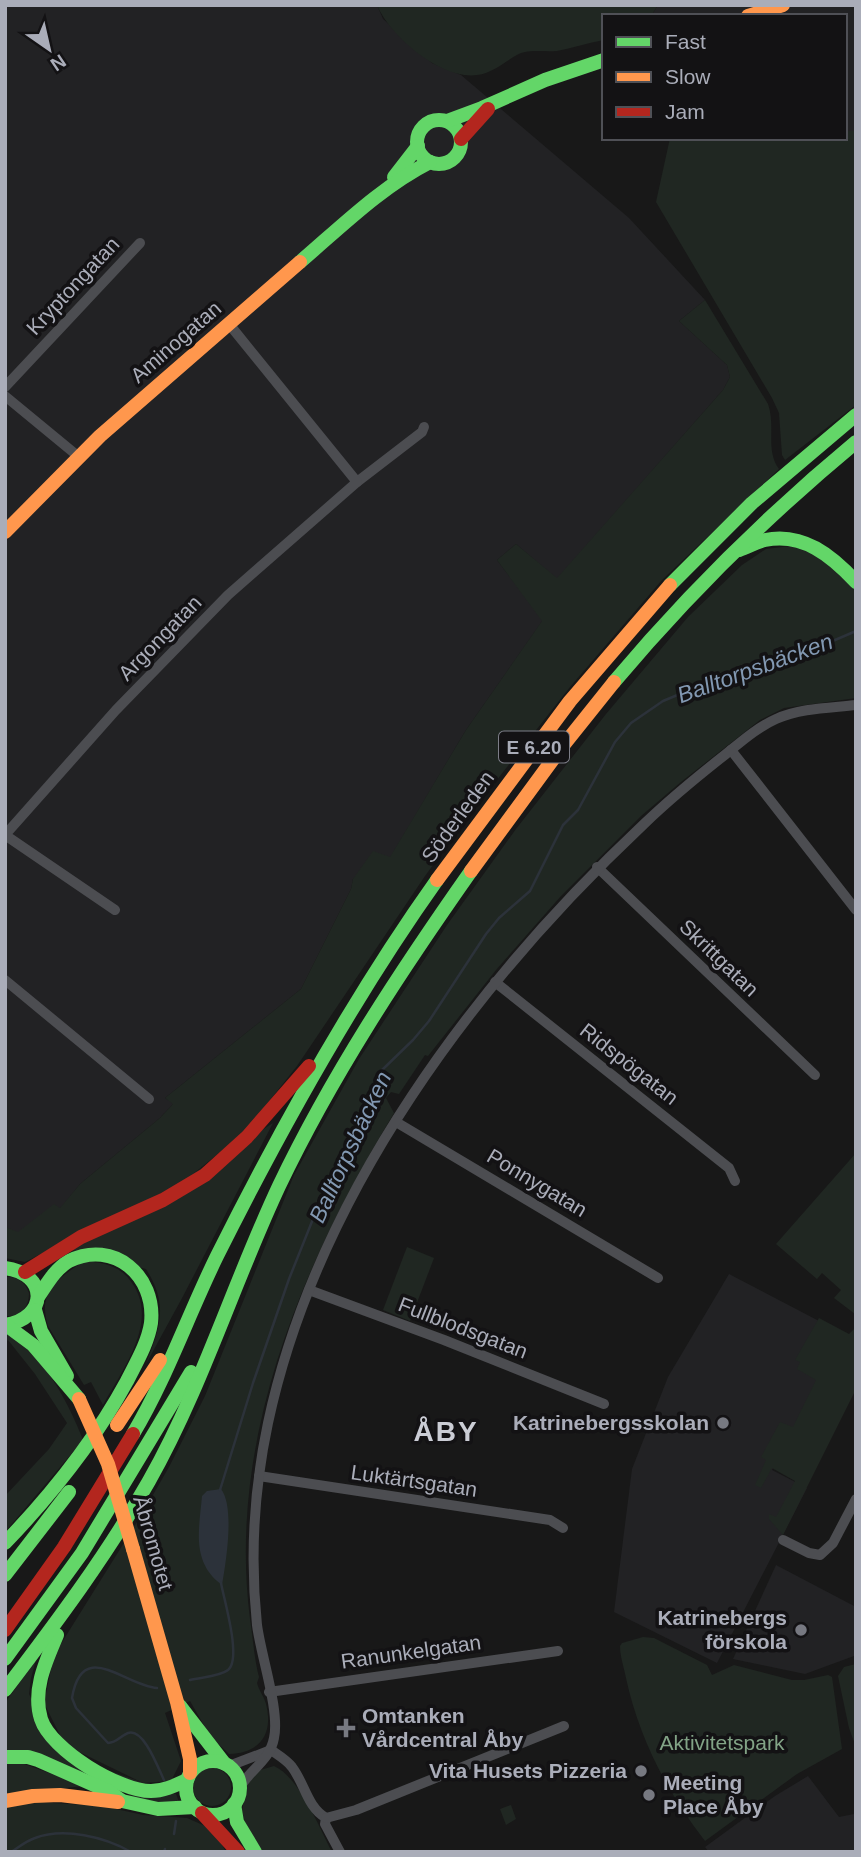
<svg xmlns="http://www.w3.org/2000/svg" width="861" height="1857" viewBox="0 0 861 1857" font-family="Arial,sans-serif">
	<rect width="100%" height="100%" fill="#181818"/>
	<g fill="#222224">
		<polygon points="5,5 377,5 383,19 432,63 461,75 629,218 705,300 679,321 727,365 730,377 723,390 557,579 516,544 497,560 543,620 466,730 390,858 353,879 351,889 301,989 165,1098 174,1103 160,1118 80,1184 60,1209 5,1242"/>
		<polygon points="658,5 856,5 856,131 845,131 845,16 651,16"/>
		<polygon points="729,1274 819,1321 824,1369 772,1470 807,1488 717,1663 614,1612 632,1469 668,1377"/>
		<polygon points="776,1565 856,1607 854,1656 805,1674 733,1659"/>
		<polygon points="808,1776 839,1817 854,1814 856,1816 856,1852 709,1852 705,1847 775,1796"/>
	</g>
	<g fill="#202722">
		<path d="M377 5H658L651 16H604V40C588 43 572 48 557 51 546 52 535 50 525 52 512 54 498 72 477 75 441 80 390 36 377 5Z"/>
		<polygon points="845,131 856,131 856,405 785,460 782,455 779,413 772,398 656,202 670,138 845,138"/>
		<path d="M705 300 768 404C776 427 765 450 779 469L662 580 570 687 474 809 425 876 297 1066 244 1133 183 1182 25 1262 5 1258V1227L18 1232 54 1204 60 1208 80 1184 160 1118 173 1104 165 1098 301 989 351 889 353 879 373 851 390 857 466 730 542 621 497 560 516 544 557 578 723 390 730 377 727 365 679 321Z"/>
		<path d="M790 546 817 555 856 589V698L784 708 760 720 681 782 641 816 561 896 496 970 428 1056 425 1055 399 1094 391 1092 386 1098 394 1113C302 1265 227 1438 250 1619 253 1638 254 1658 259 1677L257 1683C259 1691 264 1696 266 1704 274 1735 259 1753 229 1754L210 1736 190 1701 165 1713 181 1761 171 1781 143 1783 65 1745 44 1703 54 1655 142 1514 169 1467 205 1396 294 1175 359 1059 447 925 516 829 606 714 688 617 742 565 766 549Z"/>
		<path d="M273 1123 181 1300 146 1364C160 1327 169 1305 146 1269L72 1250Z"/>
		<polygon points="856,1153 856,1314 855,1314 834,1298 841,1290 822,1273 817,1279 776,1244"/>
		<polygon points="407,1247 434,1258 410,1321 383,1310"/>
		<path d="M84 1261C106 1263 122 1266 134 1286 158 1324 121 1372 103 1405L91 1382 84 1385 48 1326C37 1291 58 1279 84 1261Z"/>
		<path d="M5 1277C18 1276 25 1282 29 1293 29 1308 20 1317 5 1316Z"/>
		<polygon points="819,1318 849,1334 856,1327 856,1389 783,1535 769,1519 769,1514 776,1517 795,1481 772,1468 761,1488 755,1485 766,1460 761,1457 780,1422 793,1427 816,1380 797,1369 800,1362 795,1360"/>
		<path d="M5 1333C41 1348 70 1406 83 1440L5 1532V1496L49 1449 67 1423 35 1374 8 1340 5 1342Z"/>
		<path d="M643 1637 654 1638 707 1665 712 1675 734 1665 792 1680H804L828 1675 832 1677 842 1749 797 1774 705 1841C667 1792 639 1738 626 1678 624 1667 620 1657 620 1646L622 1643Z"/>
		<polygon points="36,1660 31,1678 29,1694 58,1753 176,1794 179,1802 149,1802 5,1749 5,1703"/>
		<polygon points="856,1664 856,1747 849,1728 838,1676 844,1667"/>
		<polygon points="16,1761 85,1786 5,1794 5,1762"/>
		<path d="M274 1766C299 1777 319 1827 332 1852H263L245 1823 242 1810 248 1782 257 1771Z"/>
		<circle cx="212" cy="1787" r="19"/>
		<polygon points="20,1801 103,1806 143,1815 187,1818 205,1826 221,1843 226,1852 46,1852 40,1850 38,1852 5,1852 5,1805"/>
		<polygon points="511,1805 516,1819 506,1825 500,1809"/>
	</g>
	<path fill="#2c323a" d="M221 1489C235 1507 226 1562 222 1585 191 1562 199 1530 202 1496L207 1491Z"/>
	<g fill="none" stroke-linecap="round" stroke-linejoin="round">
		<g stroke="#2c323a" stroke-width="2.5">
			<polyline points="220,1490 253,1383 289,1279 327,1184 382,1070 413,1040 429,1021 486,934 499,918 530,891 563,825 578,810 615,742 631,723 663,701 716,679 777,665 856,631"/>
			<path d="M190 1680C201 1677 219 1677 228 1670 242 1659 224 1600 221 1583"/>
			<path d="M157 1688C125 1686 82 1637 72 1698L76 1708 108 1743C117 1743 120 1736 128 1733 144 1728 158 1768 164 1780"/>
			<polyline points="174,1834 176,1821"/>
			<path d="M11 1852C19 1847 26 1841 35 1838 64 1827 105 1837 131 1852"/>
			<polyline points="164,1852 165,1849"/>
		</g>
		<g stroke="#4c4d51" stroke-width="10">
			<polyline points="5,387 140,243"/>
			<polyline points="5,396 79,457"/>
			<polyline points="357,482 422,432 424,427"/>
			<polyline points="731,750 856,910"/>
			<polyline points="597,867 815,1075"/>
			<polyline points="115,910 5,835 116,710 228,595 357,482 229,324"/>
			<polyline points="5,980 149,1099"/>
			<polyline points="495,982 729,1168 735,1181"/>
			<polyline points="396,1122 658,1278"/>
			<polyline points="309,1290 444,1340 604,1404"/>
			<polyline points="259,1476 550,1520 563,1528"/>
			<polyline points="783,1540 809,1553 820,1555 833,1543 856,1499"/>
			<polyline points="269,1692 558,1651"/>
			<path d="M271 1750C278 1755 287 1760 292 1767 305 1784 307 1807 326 1818L325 1824 340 1852"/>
			<polyline points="229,1766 271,1750"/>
			<path d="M240 1787C251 1769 270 1760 274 1738 280 1711 261 1656 257 1625 250 1558 254 1489 268 1423 317 1193 476 982 644 824 670 799 698 776 726 754 742 741 758 727 776 719 801 708 829 708 856 705"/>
			<polyline points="326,1818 356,1810 564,1726"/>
		</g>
		<g stroke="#63d668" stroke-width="14">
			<circle cx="439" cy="142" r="22"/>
			<polyline points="447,121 482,108 545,80 604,60"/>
			<polyline points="394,177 418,146"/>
			<path d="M300 262C342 226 381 187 430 162"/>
			<path d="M739 550C748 547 756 542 765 540 803 532 832 556 856 582"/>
			<polyline points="670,585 752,503 856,415"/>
			<path d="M614 682C688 594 768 515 856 442"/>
			<path d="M5 1268C49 1274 48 1318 5 1325"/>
			<polyline points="35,1310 41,1331 67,1376"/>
			<polyline points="6,1325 33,1345 79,1399"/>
			<path d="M133 1434C167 1377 188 1315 217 1256 282 1126 353 998 437 880"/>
			<path d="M5 1543C52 1494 94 1442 127 1381 136 1363 148 1343 151 1323 156 1276 114 1239 69 1261 55 1269 47 1284 38 1297"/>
			<polyline points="5,1575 69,1492"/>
			<path d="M57 1635C46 1661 32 1690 41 1719 51 1750 119 1791 151 1791 164 1791 176 1785 187 1780"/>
			<polyline points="5,1659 82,1553 191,1372"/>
			<path d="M5 1690C56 1623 107 1555 149 1481 202 1387 233 1284 279 1186 332 1075 400 972 471 871"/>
			<polyline points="180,1706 224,1763"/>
			<polyline points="5,1757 28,1757 38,1760 108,1791 122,1801"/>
			<circle cx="213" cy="1788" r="27"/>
			<polyline points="122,1801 158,1809 195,1807"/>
			<polyline points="234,1804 237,1822 255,1852"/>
		</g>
		<g stroke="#ff974d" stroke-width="14">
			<polyline points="748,16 783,5"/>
			<polyline points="5,532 100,436 300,262"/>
			<polyline points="471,871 562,747 614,682"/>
			<polyline points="437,880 570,701 670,585"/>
			<polyline points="117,1425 160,1360"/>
			<polyline points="133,1549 177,1702 190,1759 190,1773"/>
			<polyline points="5,1801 33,1796 60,1795 118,1802"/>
		</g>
		<g stroke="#b3261e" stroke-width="14">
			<polyline points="461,139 488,109"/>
			<polyline points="25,1272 81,1237 163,1200 205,1175 247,1137 309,1066"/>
			<polyline points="5,1630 64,1547 133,1434"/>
			<polyline points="202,1813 238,1852"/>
		</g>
		<polyline stroke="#ff974d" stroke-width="14" points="79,1399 108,1464 133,1549"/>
	</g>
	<g fill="#777981" stroke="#131214" stroke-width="2.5">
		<circle cx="723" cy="1423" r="7"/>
		<circle cx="801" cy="1630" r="7"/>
		<path d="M342.5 1717.5h7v7h7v7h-7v7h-7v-7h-7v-7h7z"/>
		<circle cx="641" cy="1771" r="7"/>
		<circle cx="649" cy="1795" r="7"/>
	</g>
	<g text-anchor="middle" stroke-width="7" stroke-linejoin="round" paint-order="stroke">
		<rect fill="#131214" stroke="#7d7e88" stroke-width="2" x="499" y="731.5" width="70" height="31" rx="5"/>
		<g font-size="19" font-weight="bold" fill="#aaadb9">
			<text x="534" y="754">E 6.20</text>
		</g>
		<g font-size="21" fill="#aaadb9" stroke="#131214">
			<text transform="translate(73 286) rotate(-47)" y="7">Kryptongatan</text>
			<text transform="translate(176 342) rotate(-41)" y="7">Aminogatan</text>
			<text transform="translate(160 638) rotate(-46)" y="7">Argongatan</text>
			<text transform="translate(458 817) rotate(-54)" y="7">Söderleden</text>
			<text transform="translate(719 958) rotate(44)" y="7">Skrittgatan</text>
			<text transform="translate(629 1064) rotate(38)" y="7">Ridspögatan</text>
			<text transform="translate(537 1183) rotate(31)" y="7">Ponnygatan</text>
			<text transform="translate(463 1328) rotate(21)" y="7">Fullblodsgatan</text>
			<text transform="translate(414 1481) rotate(8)" y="7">Luktärtsgatan</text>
			<text transform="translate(153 1543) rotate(74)" y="7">Åbromotet</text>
			<text transform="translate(411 1652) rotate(-8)" y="7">Ranunkelgatan</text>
		</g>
		<g font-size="21" font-weight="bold" fill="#aaadb9" stroke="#131214" text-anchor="end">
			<text x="709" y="1430">Katrinebergsskolan</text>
			<text x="787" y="1625">Katrinebergs<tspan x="787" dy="24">förskola</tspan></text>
			<text x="362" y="1723" text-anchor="start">Omtanken<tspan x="362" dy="24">Vårdcentral Åby</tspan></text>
			<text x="627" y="1778">Vita Husets Pizzeria</text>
			<text x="663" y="1790" text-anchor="start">Meeting<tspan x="663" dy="24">Place Åby</tspan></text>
		</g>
		<g font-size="21" fill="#82a386" stroke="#131214">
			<text x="722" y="1750">Aktivitetspark</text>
		</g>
		<g font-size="23" font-style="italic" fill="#8298b2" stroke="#131214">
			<text transform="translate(755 668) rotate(-20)" y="8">Balltorpsbäcken</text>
			<text transform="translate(350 1147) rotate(-65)" y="8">Balltorpsbäcken</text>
		</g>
		<g font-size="28" font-weight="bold" letter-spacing="2" fill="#cbcdd5" stroke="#131214">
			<text x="446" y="1441">ÅBY</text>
		</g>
	</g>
	<rect width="861" height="1857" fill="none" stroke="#aaadb9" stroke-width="14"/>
	<rect x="602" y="14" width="245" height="126" fill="#131214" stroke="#4f5056" stroke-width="2"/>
	<rect x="616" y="37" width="35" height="10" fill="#63d668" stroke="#4f5056" stroke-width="2"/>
	<text x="665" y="49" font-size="21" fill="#aaadb9">Fast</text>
	<rect x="616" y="72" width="35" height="10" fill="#ff974d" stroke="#4f5056" stroke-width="2"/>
	<text x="665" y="84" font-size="21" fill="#aaadb9">Slow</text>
	<rect x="616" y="107" width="35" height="10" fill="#b3261e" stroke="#4f5056" stroke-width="2"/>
	<text x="665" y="119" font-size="21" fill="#aaadb9">Jam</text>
	<g transform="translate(49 49) rotate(146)" stroke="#131214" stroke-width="5" paint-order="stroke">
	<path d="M0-5L12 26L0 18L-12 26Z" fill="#aaadb9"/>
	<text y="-10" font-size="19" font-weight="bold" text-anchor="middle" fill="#aaadb9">N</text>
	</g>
</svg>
